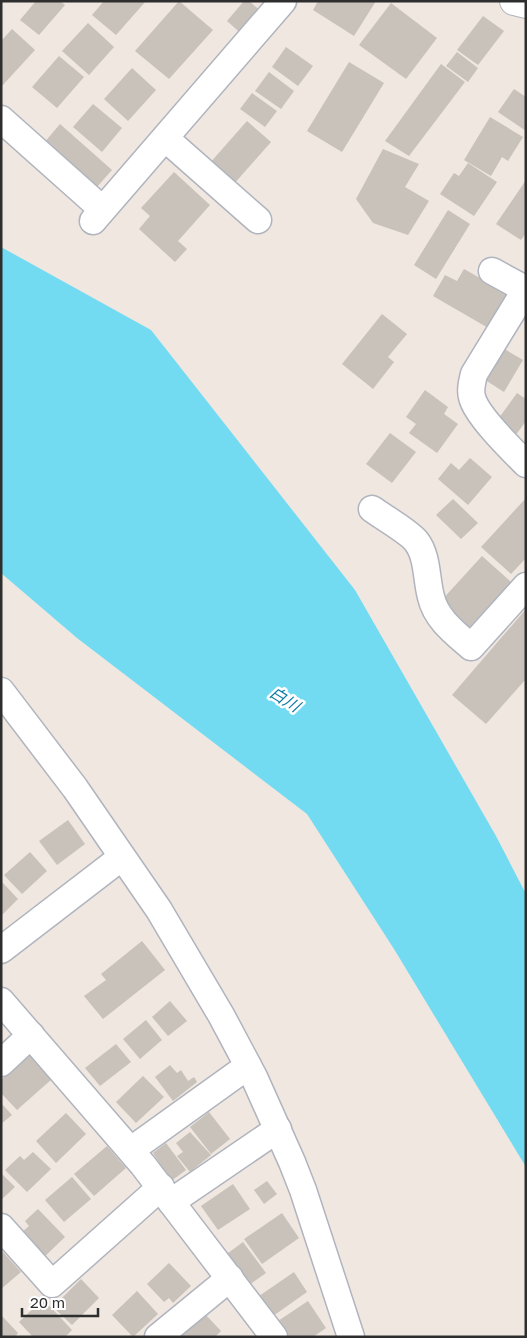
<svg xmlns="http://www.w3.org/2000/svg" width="527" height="1338" viewBox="0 0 527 1338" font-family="'Golos Text','Noto Sans JP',sans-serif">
	<rect width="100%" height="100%" fill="#efe7e0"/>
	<polygon fill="#72dbf2" points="1,247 151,330 355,590 496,836 526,894 526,1167 394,949 307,814 77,638 1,573"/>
	<g fill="#c8c2bb">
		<polygon points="36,1 60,1 65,5 39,35 20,20"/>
		<polygon points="104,1 146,1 116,35 92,15"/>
		<polygon points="179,1 213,30 169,79 135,51"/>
		<polygon points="244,1 249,1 263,13 244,36 227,21"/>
		<polygon points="318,1 376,1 354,36 313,10"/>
		<polygon points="391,3 437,38 406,79 359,45"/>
		<polygon points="483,16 504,31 478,65 457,50"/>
		<polygon points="88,23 114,47 89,75 62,51"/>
		<polygon points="12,29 35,50 1,87 1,41"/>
		<polygon points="286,47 313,66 298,86 272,67"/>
		<polygon points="457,52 478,68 468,82 446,66"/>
		<polygon points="59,56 84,77 57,108 32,87"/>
		<polygon points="349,62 384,83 342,152 307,131"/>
		<polygon points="441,64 465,82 409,156 385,141"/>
		<polygon points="132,68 156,90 128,121 104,99"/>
		<polygon points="269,72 294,91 281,109 255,91"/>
		<polygon points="514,89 526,97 526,131 498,112"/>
		<polygon points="252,93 277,111 265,127 240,109"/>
		<polygon points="93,104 122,128 102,152 73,127"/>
		<polygon points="490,117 523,137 508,161 502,157 491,176 464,160"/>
		<polygon points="247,121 271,142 233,185 209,164"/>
		<polygon points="60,124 112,170 96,188 44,143"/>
		<polygon points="383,149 419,164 405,187 429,201 408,235 373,223 356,199"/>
		<polygon points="468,163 497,182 474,216 440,194 454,173 459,176"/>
		<polygon points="174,172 210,205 178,241 187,249 175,262 139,229 150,216 141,208"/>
		<polygon points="526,180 526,233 521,240 496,224"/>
		<polygon points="448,210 470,224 436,279 414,265"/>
		<polygon points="464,269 510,295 490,329 433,296 445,275 457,281"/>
		<polygon points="382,314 407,334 388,357 394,362 373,389 342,364"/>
		<polygon points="501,347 523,360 504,392 482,378"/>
		<polygon points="425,390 448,407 444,414 458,424 437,453 409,433 416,424 406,417"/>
		<polygon points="517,393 526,399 526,421 515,436 496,422"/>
		<polygon points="390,433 416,452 392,483 366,464"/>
		<polygon points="470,458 492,477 468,505 438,479 451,463 459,470"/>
		<polygon points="526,498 526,558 511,574 481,547"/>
		<polygon points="453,499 478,523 461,539 436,515"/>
		<polygon points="482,556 511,582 468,629 440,602"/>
		<polygon points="526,609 526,679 486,724 452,695"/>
		<polygon points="68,820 85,844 57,865 39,841"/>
		<polygon points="30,852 47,871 22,894 4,875"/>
		<polygon points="1,881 18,899 1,916"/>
		<polygon points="142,941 165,970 103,1019 84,996 106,980 101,974"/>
		<polygon points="170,1001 187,1021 168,1036 152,1017"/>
		<polygon points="146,1020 162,1040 140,1059 123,1039"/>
		<polygon points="116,1044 131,1062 100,1086 85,1068"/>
		<polygon points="29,1054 52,1079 17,1110 1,1093 1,1080"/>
		<polygon points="170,1065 177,1073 181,1070 188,1081 194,1077 197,1082 173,1101 155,1077"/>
		<polygon points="143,1076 164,1097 136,1123 116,1102"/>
		<polygon points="1,1103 12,1115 1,1124"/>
		<polygon points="209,1112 230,1139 211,1154 190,1127"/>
		<polygon points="66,1113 86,1134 56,1163 36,1141"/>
		<polygon points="190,1132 211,1155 190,1172 177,1156 183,1152 176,1143"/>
		<polygon points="166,1143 186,1170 163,1187 151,1170 160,1164 153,1153"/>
		<polygon points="107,1146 126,1168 94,1196 74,1174"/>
		<polygon points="33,1152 51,1169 27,1192 5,1170 20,1156 24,1160"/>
		<polygon points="1,1173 15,1187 1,1200"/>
		<polygon points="72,1177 91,1199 64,1222 45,1200"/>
		<polygon points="267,1181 277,1194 264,1204 254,1190"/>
		<polygon points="233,1184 250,1209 218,1230 201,1206"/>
		<polygon points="38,1209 65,1237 41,1260 20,1234 29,1226 25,1221"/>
		<polygon points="282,1213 299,1238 262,1264 244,1239"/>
		<polygon points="243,1242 266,1273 242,1290 220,1259"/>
		<polygon points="3,1252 21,1272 1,1289 1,1253"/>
		<polygon points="169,1263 191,1286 173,1303 169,1298 164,1302 147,1284"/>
		<polygon points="294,1272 307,1292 266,1321 252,1301"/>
		<polygon points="81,1279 99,1298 72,1325 53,1307"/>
		<polygon points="137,1291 158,1314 133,1337 112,1315"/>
		<polygon points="43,1299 72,1330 65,1337 33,1337 19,1322"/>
		<polygon points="308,1301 326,1328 313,1337 284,1337 275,1323"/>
		<polygon points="204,1313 221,1331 215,1337 179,1337"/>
		<polygon points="1,1315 18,1333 15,1337 1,1337"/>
	</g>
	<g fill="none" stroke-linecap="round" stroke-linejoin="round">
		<defs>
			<g id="minor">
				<polyline points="1,119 102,209"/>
				<polyline points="165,138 258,220"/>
				<polyline points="93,221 283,1"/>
				<polyline points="492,271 525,289"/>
				<path d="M526 289 474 374C472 382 470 390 472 397 476 415 512 450 526 464"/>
				<path d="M372 509C383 517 409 532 416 541 428 556 426 579 431 597 436 619 455 633 471 647L526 586"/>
				<polyline points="1,691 75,788 159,910 221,1015 254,1077 292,1162 303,1190 351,1337"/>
				<polyline points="1,950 122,857"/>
				<polyline points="1,1001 143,1165 274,1337"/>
				<polyline points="1,1063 31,1035"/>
				<polyline points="131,1150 248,1066"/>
				<polyline points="171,1202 278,1129"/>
				<polyline points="1,1227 52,1284 161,1187"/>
				<polyline points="158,1337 230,1278"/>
			</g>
			<polyline id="secondary" points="514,1 526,4"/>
		</defs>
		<use href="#minor" stroke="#b0b4be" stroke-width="29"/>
		<use href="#secondary" stroke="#b0b4be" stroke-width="30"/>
		<use href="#minor" stroke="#fff" stroke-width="26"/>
		<use href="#secondary" stroke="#fff" stroke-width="28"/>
	</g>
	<g text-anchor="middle" stroke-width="5" stroke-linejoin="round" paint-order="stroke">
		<g font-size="16" font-style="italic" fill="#0b7da4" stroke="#fff">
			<text transform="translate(285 699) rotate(32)" y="6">白川</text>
		</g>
	</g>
	<rect width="527" height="1338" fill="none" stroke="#2e2e2e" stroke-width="5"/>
	<path d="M22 1308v8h76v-8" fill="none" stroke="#2e2e2e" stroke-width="2.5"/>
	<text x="30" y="1308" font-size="15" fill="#2e2e2e" stroke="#ffffff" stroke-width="4" paint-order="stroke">20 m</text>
</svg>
